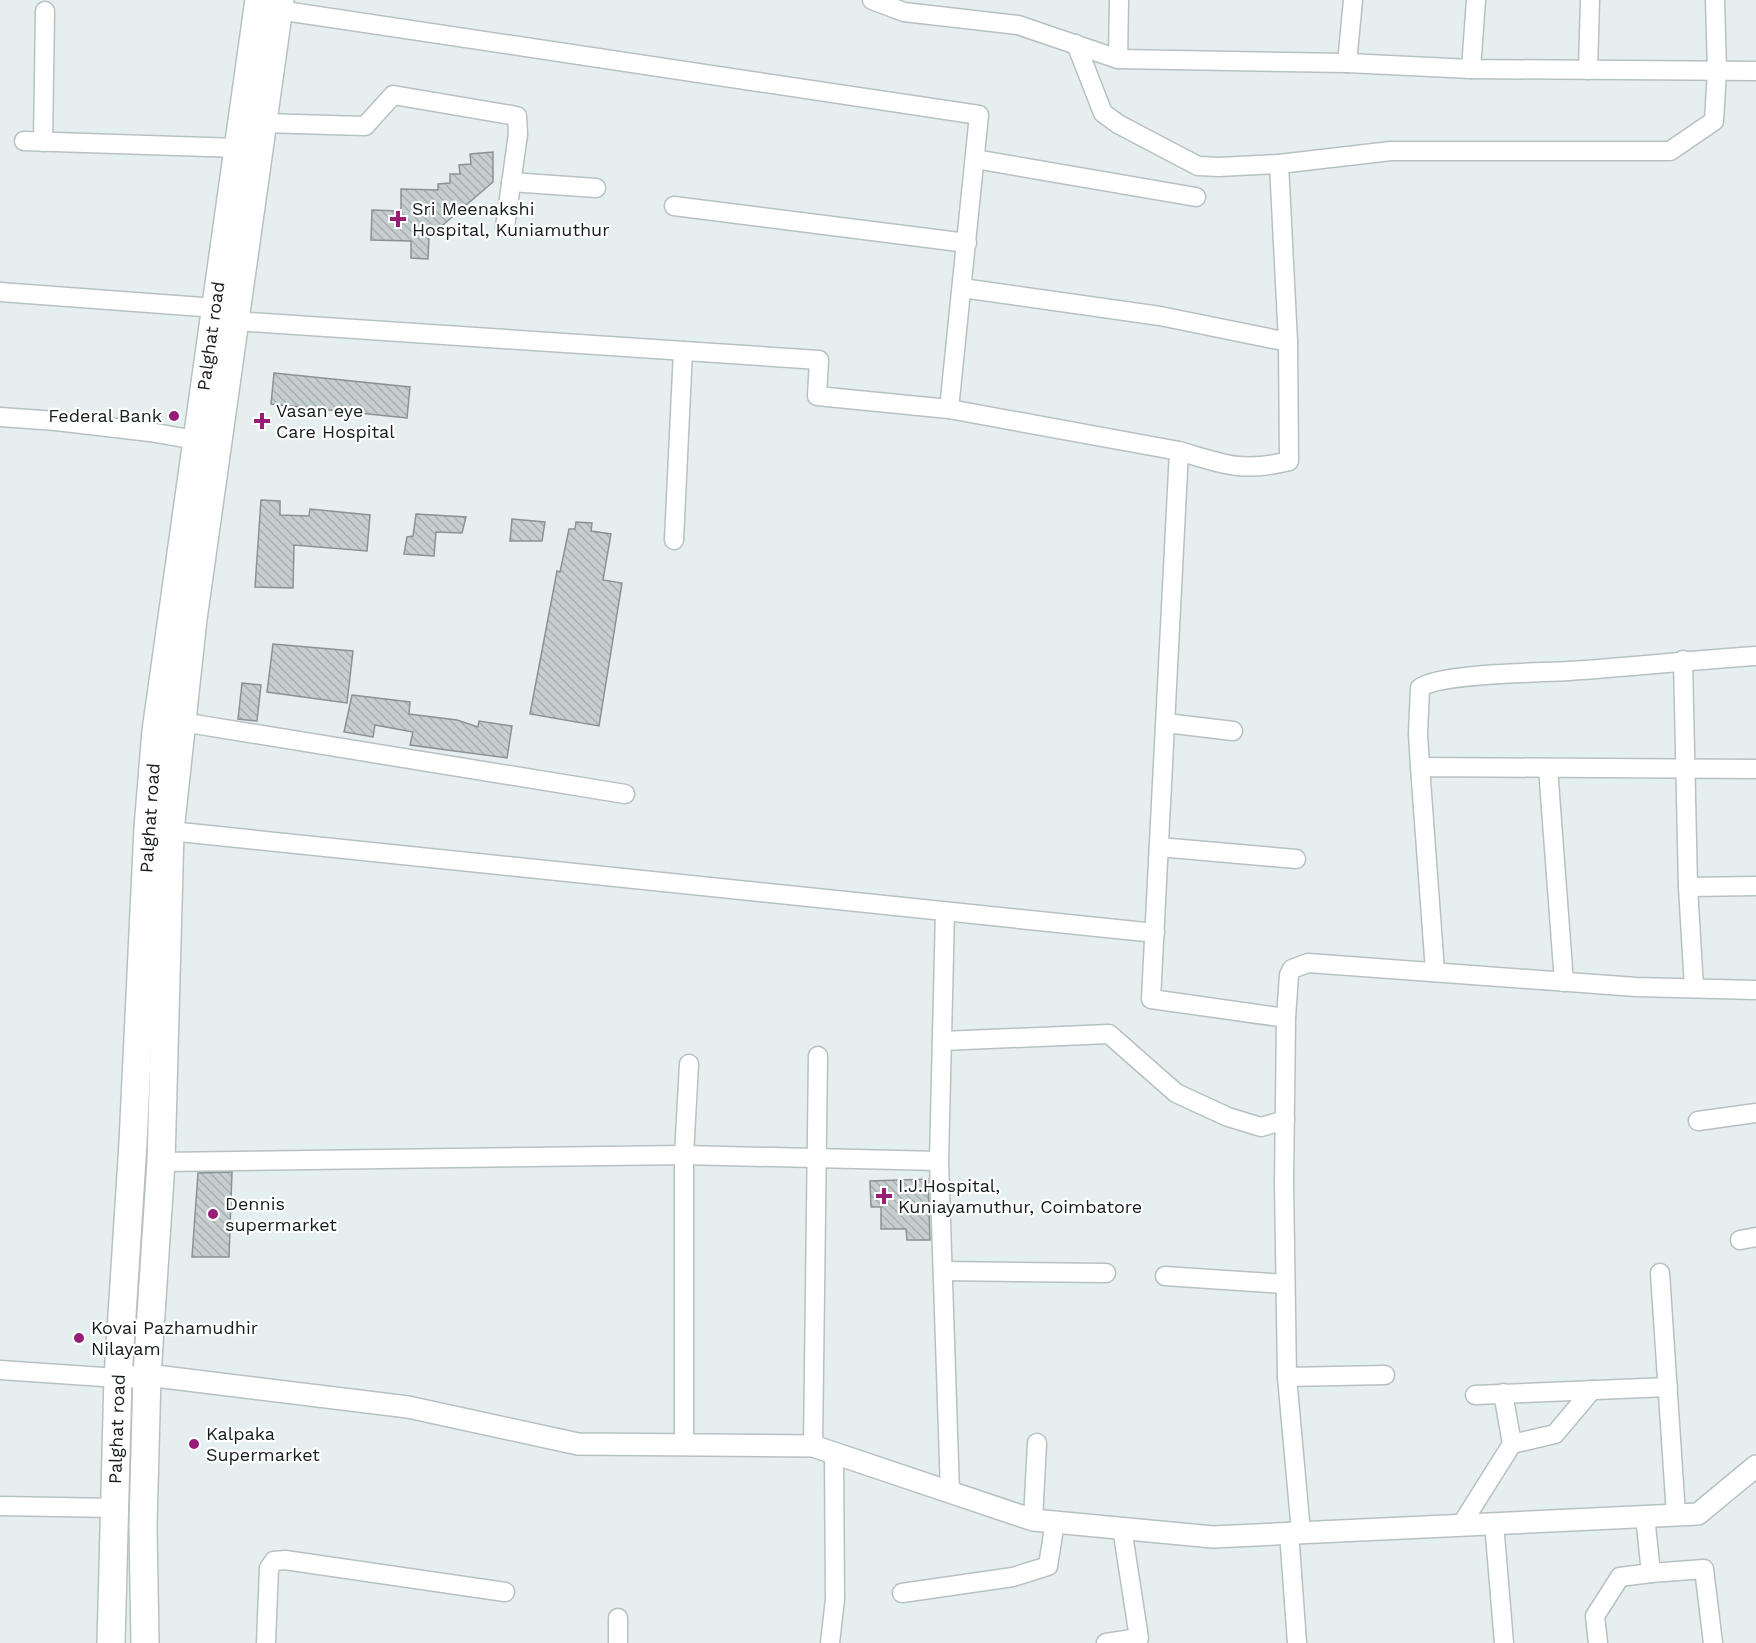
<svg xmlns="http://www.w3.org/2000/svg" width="1756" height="1643" viewBox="0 0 1756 1643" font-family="'Work Sans',sans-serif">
	<defs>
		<pattern id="building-back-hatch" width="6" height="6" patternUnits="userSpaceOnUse" patternTransform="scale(1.5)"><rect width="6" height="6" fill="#c5cfcf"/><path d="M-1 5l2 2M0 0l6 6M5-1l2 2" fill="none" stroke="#a8b1b1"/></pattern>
	</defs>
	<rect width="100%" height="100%" fill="#e5efef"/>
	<g fill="url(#building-back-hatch)" stroke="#8a9393" stroke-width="1.5">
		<polygon points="493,152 493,182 437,230 437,236 429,237 428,259 411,258 411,241 371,240 372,210 401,211 401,189 438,190 438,184 450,183 450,174 460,174 459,165 471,164 470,154"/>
		<polygon points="274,373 410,387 407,418 271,404"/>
		<polygon points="261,500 280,501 280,515 309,516 310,509 370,515 367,551 294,545 293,588 255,587"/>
		<polygon points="416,514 466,517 462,533 436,532 434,556 404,554 407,537 413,536"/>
		<polygon points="512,519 545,522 542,541 510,541"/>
		<polygon points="576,522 592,523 591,531 611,534 603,580 622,583 599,726 530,714 557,571 560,572 569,529 575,529"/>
		<polygon points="273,644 353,651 347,703 267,692"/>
		<polygon points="242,683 261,685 257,721 238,719"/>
		<polygon points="352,695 410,702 409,714 457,720 478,727 479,721 512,726 507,758 410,745 413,732 375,725 373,737 344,732"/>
		<polygon points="232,1172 229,1257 192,1257 198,1173"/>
		<polygon points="928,1179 930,1240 907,1240 906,1229 881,1229 881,1207 871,1207 870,1181"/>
	</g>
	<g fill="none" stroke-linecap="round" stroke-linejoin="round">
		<defs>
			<g id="minor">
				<polyline points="872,0 904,12 1018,25 1118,59 1347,63 1471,69 1756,71"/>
				<polyline points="278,10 979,115 949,409 1179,451 1151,999 1286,1018 1284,1183 1287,1377 1301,1532"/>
				<path d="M1076 44 1103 113 1118 124 1198 166 1219 167 1279 164 1288 342 1289 461C1242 473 1223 464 1179 451"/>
				<polyline points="1118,59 1119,0"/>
				<polyline points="1347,63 1353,0"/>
				<polyline points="1471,69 1476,0"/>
				<polyline points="1588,70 1590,0"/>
				<polyline points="262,123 365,126 393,95 517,116 518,134 505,227"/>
				<polyline points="24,141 238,148"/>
				<polyline points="43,142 45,11"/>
				<polyline points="975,159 1196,197"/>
				<polyline points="1279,164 1391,151 1670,151 1714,121 1717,71 1715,0"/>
				<polyline points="511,182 596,188"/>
				<polyline points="674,206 967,243"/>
				<polyline points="962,288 1160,316 1288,342"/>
				<polyline points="0,292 216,308"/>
				<polyline points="235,321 819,360 817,396 949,409"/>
				<polyline points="0,417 56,421 150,432 207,442"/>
				<polyline points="674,540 683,351"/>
				<polyline points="1683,660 1688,887 1694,988"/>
				<polyline points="182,722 625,794"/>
				<polyline points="1166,723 1233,731"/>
				<path d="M1420 767 1418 734 1420 688C1439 673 1539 673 1569 671 1631 667 1693 660 1756 656"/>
				<polyline points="1548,768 1564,982"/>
				<polyline points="170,831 1155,933"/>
				<polyline points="1159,847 1296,859"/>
				<polyline points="1688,887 1756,886"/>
				<polyline points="1435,971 1420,767 1756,769"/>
				<polyline points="1286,1018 1289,975 1292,969 1308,963 1636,987 1756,990"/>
				<polyline points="942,1041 1109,1034 1176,1093 1228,1117 1261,1127 1285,1120"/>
				<polyline points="1698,1121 1756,1113"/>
				<polyline points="939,1161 950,1492"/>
				<polyline points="161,1162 684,1155 939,1161 945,912"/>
				<polyline points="1740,1240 1756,1237"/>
				<polyline points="943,1271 1106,1273"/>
				<polyline points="1660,1273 1676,1515"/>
				<polyline points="1165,1276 1285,1284"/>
				<polyline points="0,1370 118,1378"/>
				<polyline points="1287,1377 1385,1375"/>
				<polyline points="1503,1393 1512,1444"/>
				<polyline points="1475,1395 1668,1387"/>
				<polyline points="684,1445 684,1155 689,1064"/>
				<polyline points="813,1446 818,1056"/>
				<polyline points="0,1506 115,1508"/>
				<polyline points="1033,1520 1037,1443"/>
				<polyline points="1494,1523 1504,1643"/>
				<polyline points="1461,1525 1512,1444 1555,1434 1592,1390"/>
				<polyline points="1289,1532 1297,1643"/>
				<polyline points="1651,1573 1704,1569 1713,1643"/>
				<polyline points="902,1593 1013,1577 1048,1566 1055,1522"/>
				<polyline points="618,1618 618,1643"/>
				<polyline points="266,1643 269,1568 274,1561 285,1560 505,1592"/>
				<polyline points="830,1643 835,1599 834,1453"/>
				<polyline points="1106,1643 1139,1638 1122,1528"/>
				<polyline points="1598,1643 1595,1616 1620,1577 1651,1573 1645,1516"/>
			</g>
			<polyline id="tertiary" points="134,1377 147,1375 408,1407 578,1444 813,1446 1033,1520 1213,1537 1698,1514 1756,1466"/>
			<g id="primary">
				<polyline points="111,1643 118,1378 133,1143 148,828 156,731 259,0"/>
				<polyline points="145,1643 143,1526 147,1375 161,1162 170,831 193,619 280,0"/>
			</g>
		</defs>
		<use href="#minor" stroke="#b7c1c1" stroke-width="21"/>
		<use href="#tertiary" stroke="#b7c1c1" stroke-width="24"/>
		<use href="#primary" stroke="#b7c1c1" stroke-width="30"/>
		<use href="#minor" stroke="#fff" stroke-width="18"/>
		<use href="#tertiary" stroke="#fff" stroke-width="21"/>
		<use href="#primary" stroke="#fff" stroke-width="27"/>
	</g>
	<g fill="#981d77" stroke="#fff" stroke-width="2">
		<path d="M395 210h6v6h6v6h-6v6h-6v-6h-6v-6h6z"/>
		<circle cx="174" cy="416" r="6"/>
		<path d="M259 412h6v6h6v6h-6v6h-6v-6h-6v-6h6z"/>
		<path d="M881 1187h6v6h6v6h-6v6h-6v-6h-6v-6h6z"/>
		<circle cx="213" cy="1214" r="6"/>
		<circle cx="79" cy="1338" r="6"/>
		<circle cx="194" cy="1444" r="6"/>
	</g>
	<g text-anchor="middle" stroke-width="4.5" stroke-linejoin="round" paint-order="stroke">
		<g font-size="18" fill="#181c1c" stroke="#fff" text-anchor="start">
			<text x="412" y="215">Sri Meenakshi<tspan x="412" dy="21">Hospital, Kuniamuthur</tspan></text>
			<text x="276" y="417">Vasan eye<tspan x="276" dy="21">Care Hospital</tspan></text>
			<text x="162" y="422" text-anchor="end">Federal Bank</text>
			<text x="898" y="1192">I.J.Hospital,<tspan x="898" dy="21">Kuniayamuthur, Coimbatore</tspan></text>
			<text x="225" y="1210">Dennis<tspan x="225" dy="21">supermarket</tspan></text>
			<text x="91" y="1334">Kovai Pazhamudhir<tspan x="91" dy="21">Nilayam</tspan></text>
			<text x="206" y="1440">Kalpaka<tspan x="206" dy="21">Supermarket</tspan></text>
		</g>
		<g font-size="18" fill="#181c1c" stroke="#fff">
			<text transform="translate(211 336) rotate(-82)" y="6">Palghat road</text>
			<text transform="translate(150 818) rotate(-86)" y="6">Palghat road</text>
			<text transform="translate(117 1429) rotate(-88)" y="6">Palghat road</text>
		</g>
	</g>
</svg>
